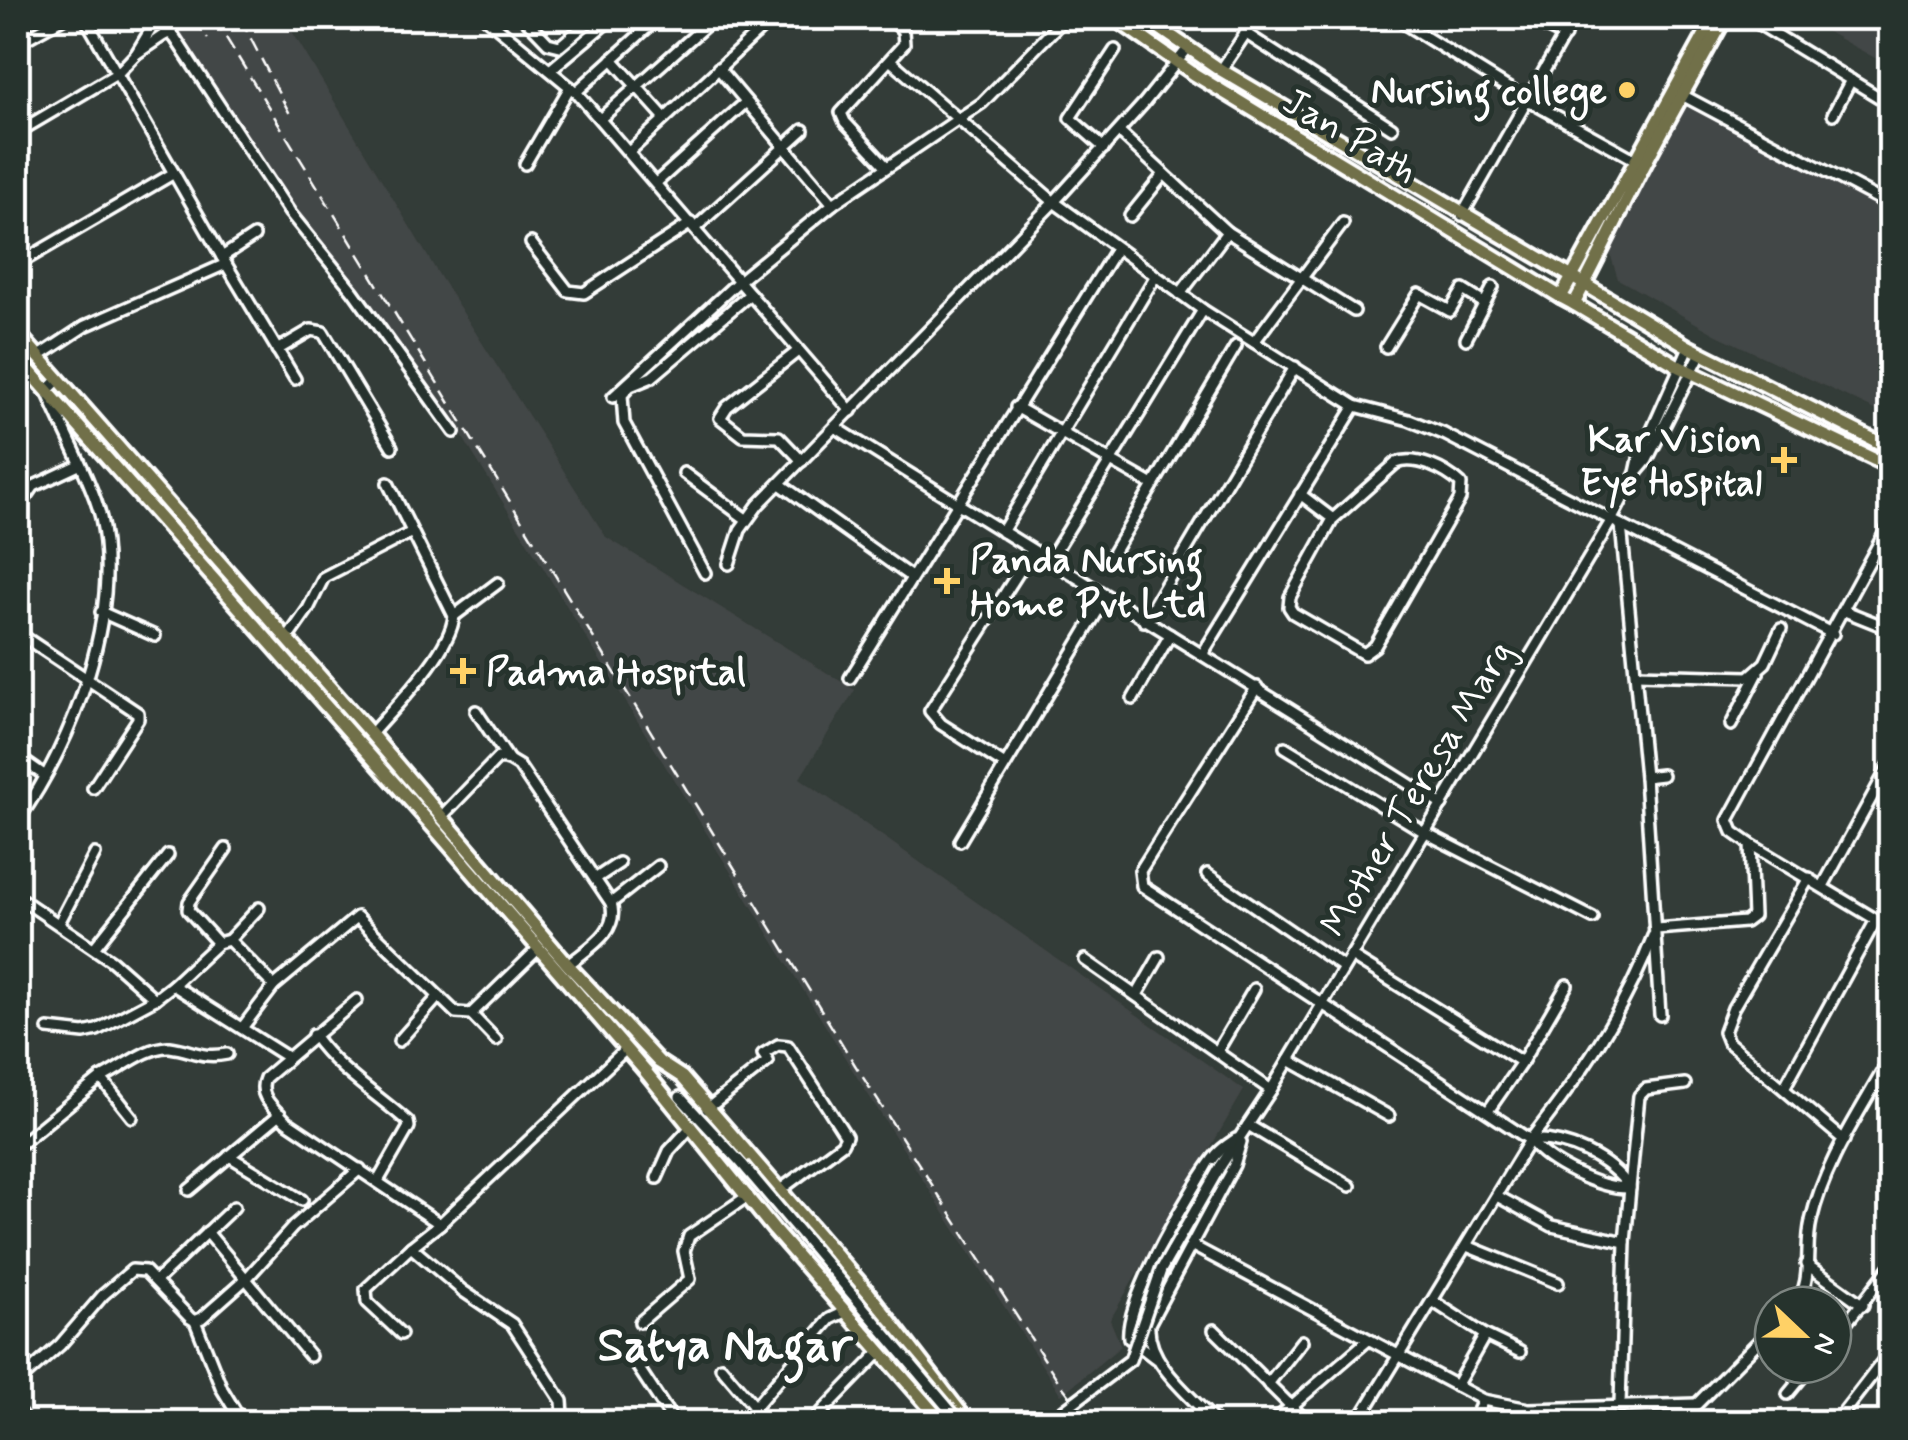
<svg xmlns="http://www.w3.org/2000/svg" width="1908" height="1440" viewBox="0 0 1908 1440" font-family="Mynerve,sans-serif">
	<rect width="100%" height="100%" fill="#333c38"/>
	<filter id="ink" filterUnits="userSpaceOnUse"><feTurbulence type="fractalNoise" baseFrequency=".01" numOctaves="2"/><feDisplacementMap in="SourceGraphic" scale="20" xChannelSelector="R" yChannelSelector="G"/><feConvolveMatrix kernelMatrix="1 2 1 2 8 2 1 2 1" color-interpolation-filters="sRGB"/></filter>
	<g filter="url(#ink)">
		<g fill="#434646">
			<polygon points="171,18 284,18 439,275 606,537 855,690 800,778 1244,1090 1110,1320 1121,1346 1061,1395 855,1074 446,410 346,291"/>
			<polygon points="1803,18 1890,18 1890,66 1851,45"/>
			<polygon points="1681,104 1890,213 1890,417 1715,334 1618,279 1609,250"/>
		</g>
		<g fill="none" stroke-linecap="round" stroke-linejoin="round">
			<defs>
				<g id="minor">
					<polyline points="85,18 226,264"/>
					<polyline points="486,18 576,92 851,411"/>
					<polyline points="524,18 548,43 560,46 593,18"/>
					<polyline points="1395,18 1529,101 1636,160"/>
					<polyline points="1526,18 1565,36"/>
					<polyline points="1749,18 1890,104"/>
					<polyline points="1245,33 1392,128"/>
					<polyline points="164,35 170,33 175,38 290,213 353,291 454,432"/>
					<polyline points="18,43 63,18"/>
					<polyline points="136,54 164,35 166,26 162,18"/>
					<polyline points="612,59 665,118"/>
					<polyline points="891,61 1054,202 1203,310 1355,406 1409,420 1444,434 1621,525 1645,777 1660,1015"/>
					<polyline points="718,68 833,204"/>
					<polyline points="550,70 612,18"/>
					<polyline points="1221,70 1256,18"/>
					<polyline points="576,92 658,18"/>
					<polyline points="1682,95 1890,205"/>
					<polyline points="1833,114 1851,80"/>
					<polyline points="600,119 714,18"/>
					<polyline points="18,132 118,73 136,54 154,24 150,18"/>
					<polyline points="1119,132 1227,232 1354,311"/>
					<polyline points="1104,148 1070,118 1115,50"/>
					<polyline points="629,152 773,18"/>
					<polyline points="525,164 570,87"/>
					<polyline points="886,166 845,122 841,113 904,44 903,31 891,18"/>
					<polyline points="656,183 746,102"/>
					<polyline points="1462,215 1574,18"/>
					<polyline points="1130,216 1164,174"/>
					<polyline points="695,228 803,130"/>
					<polyline points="531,243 568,291 584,293 691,223"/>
					<polyline points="222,257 254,236"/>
					<polyline points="18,264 174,173"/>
					<polyline points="1180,294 1227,232"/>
					<polyline points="1466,339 1493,287"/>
					<polyline points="1254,342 1343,223"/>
					<polyline points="1386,347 1419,294 1450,311 1463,290 1484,303"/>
					<polyline points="277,350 311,330 323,332 392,447"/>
					<polyline points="798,351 727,407 720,418 743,436 779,437 802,461"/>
					<polyline points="38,357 85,326 226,264 295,379"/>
					<polyline points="613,397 740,280 833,204 982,103 1065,18"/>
					<polyline points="1016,407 1153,485"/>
					<path d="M835 427C1037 554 1241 677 1442 805"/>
					<polyline points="684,473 746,519"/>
					<polyline points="1636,473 1647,460 1701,353"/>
					<polyline points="780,484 911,577"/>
					<path d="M1300 494 1333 519 1290 597 1289 607 1293 613 1364 654 1375 646 1460 499 1461 484C1446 470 1416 455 1396 463L1333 519"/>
					<polyline points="18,509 34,486 79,465"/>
					<polyline points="1890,523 1728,820 1733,832 1750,844 1890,928"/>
					<polyline points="1621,525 1833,634"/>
					<polyline points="1002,532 1155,277"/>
					<polyline points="1113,553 1236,346"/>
					<polyline points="1049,561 1203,310"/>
					<polyline points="729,564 740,530 758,505 1054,202 1144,103 1188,48"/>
					<polyline points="705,573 624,423 622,395 630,386 652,377 750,294"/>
					<polyline points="1845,611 1890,629"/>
					<polyline points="101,612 155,636"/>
					<polyline points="454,616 498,583"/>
					<polyline points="1144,621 1295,367"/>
					<polyline points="18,633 138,713 138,719 93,788"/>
					<polyline points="287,639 308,609 324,577 412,532"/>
					<polyline points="1203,653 1355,406"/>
					<polyline points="1636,674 1749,677 1765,663 1781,629"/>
					<polyline points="850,678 1116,249"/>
					<polyline points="1257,687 1140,871 1142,886 1530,1140 1358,1422"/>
					<polyline points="1133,699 1170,635"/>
					<polyline points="476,711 509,760"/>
					<polyline points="1731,725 1758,673"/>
					<path d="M371 734C395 706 450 653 454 616L388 483"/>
					<polyline points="1285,747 1426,833 1593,918"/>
					<polyline points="18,757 44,775"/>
					<polyline points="1005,765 941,724 930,711 1032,551"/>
					<polyline points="1645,777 1662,775"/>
					<path d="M441 817 498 758 509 760 519 766 611 903C620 932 588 948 568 965"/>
					<path d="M18 820C74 742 122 613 101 518 92 481 62 428 47 391L58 380"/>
					<polyline points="960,841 1106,597"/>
					<polyline points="1207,874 1343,967"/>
					<polyline points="1809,878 1733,1008 1724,1032 1728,1042 1844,1140"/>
					<polyline points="595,879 619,863"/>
					<polyline points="1823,886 1890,764"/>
					<polyline points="18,897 112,961 155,999 173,985 287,1057"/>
					<polyline points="611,903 658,866"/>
					<polyline points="59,923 95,854"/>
					<polyline points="1656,929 1745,922 1753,916 1750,844"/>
					<polyline points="229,940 259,908"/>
					<polyline points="218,943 188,910 189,902 226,849"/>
					<polyline points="94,948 168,855"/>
					<polyline points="1351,956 1522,1062"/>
					<polyline points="1085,960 1271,1090"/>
					<polyline points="173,985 218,943 229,940 274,986"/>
					<polyline points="1137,995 1159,957"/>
					<path d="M357 1000 265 1078C257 1096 274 1108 286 1121L440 1224 626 1049"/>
					<polyline points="242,1028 274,986 357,917 456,1013 471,1014"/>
					<polyline points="48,1029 84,1033 97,1030 155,999"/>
					<path d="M313 1035C338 1071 377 1094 408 1122L409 1127 378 1181"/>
					<polyline points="496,1040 471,1014 538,949"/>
					<polyline points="399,1041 438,997"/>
					<polyline points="1218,1050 1254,989"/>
					<polyline points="1289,1060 1389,1116"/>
					<path d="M101 1078C120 1069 149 1045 170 1047 193 1050 201 1059 227 1054"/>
					<polyline points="1784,1088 1876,920"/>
					<polyline points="680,1097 743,1165"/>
					<polyline points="707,1109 768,1061 763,1054 778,1045 788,1046 846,1136 842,1144 780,1190"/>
					<polyline points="1488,1111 1522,1062 1567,985"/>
					<polyline points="1248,1125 1350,1186"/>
					<path d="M1530 1140C1567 1138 1609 1158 1630 1188L1625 1242 1620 1404"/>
					<path d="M1530 1140C1548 1164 1600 1189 1630 1188L1639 1096 1646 1089 1685 1084"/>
					<path d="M1530 1140C1580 1076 1624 1012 1653 936"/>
					<polyline points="18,1146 101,1078 132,1117"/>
					<polyline points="229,1156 302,1200"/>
					<polyline points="1220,1167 1271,1090 1611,521 1636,473 1639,459 1689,347"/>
					<polyline points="657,1178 669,1151 691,1127"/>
					<polyline points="189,1190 280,1114"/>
					<polyline points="1497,1196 1552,1226 1625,1242"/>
					<polyline points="440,1224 411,1247 463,1291 512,1324 562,1401 563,1414 558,1422"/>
					<polyline points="207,1232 310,1356"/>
					<polyline points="1191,1245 1483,1400 1529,1409 1696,1404"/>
					<polyline points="1467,1246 1558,1283"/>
					<polyline points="1806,1264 1863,1305"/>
					<polyline points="156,1281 234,1207"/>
					<polyline points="1434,1302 1485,1335 1520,1352"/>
					<path d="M1795 1305C1814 1282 1804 1249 1811 1221 1824 1163 1861 1111 1890 1058"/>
					<polyline points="195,1321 222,1389 242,1422"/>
					<polyline points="640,1322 690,1279 684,1251 689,1236 748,1196"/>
					<polyline points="1214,1330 1307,1422"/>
					<polyline points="401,1334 367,1302 366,1289 411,1247"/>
					<polyline points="1833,1340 1890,1267"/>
					<polyline points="628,1352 674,1422"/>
					<path d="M1155 1358 1129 1338C1124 1303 1193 1182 1217 1154 1222 1148 1230 1143 1236 1139"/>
					<polyline points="721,1367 755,1407"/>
					<polyline points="18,1382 60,1345 103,1295 132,1270 145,1271 190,1318 195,1321 202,1318 247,1278 293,1227 360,1169"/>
					<polyline points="1268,1384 1302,1341"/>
					<polyline points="1456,1386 1485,1335"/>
					<polyline points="1788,1394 1812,1365"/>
					<polyline points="18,1412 26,1422"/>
					<polyline points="819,1415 880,1352"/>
					<polyline points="742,1422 830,1319 845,1312"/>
					<path d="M1215 1422C1191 1396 1146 1363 1149 1324L1234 1165 1241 1142"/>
					<polyline points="1273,1422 1367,1341"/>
					<polyline points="1473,1422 1483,1400"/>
					<polyline points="1679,1422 1773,1327"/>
					<polyline points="1836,1422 1890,1352"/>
				</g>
				<g id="major">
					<polyline points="1114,18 1194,74 1561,297"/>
					<polyline points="1145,18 1221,70 1572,277 1714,18"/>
					<path d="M1725 18C1700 65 1672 112 1647 160 1622 208 1599 257 1574 304L1561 297 1572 277 1584 284 1689 347 1890 448"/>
					<polyline points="1574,304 1680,367 1890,467"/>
					<polyline points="18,333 371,734 568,965 659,1062 682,1077 868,1292 968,1422"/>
					<polyline points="18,358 435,829 645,1071 774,1230 942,1422"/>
				</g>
			</defs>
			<use href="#minor" stroke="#fff" stroke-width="16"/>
			<use href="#major" stroke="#fff" stroke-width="19"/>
			<use href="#minor" stroke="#26332d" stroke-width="9"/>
			<use href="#major" stroke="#716f4a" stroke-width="11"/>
			<g stroke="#fff" stroke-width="2.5" stroke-dasharray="15 8" stroke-linecap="butt">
				<polyline points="194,18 208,39"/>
				<polyline points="214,18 855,1065 1059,1382 1090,1422"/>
				<polyline points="240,18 292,118"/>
			</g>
			<defs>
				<g id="minor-bridge">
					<polyline points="743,1165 960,1422"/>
					<polyline points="1048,1422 1130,1360 1161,1270 1220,1167"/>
				</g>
			</defs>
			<use href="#minor-bridge" stroke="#fff" stroke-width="16" stroke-linecap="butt"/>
			<use href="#minor-bridge" stroke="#26332d" stroke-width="9"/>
		</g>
	</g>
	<g fill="#ffd166" stroke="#26332d" stroke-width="4">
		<circle cx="1627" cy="90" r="10"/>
		<path d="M1779 445h10v10h10v10h-10v10h-10v-10h-10v-10h10z"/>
		<path d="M942 566h10v10h10v10h-10v10h-10v-10h-10v-10h10z"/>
		<path d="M458 656h10v10h10v10h-10v10h-10v-10h-10v-10h10z"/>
	</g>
	<g text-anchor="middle" stroke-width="10" stroke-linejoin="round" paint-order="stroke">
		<g font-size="38" font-weight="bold" fill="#fff" stroke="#26332d" text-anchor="end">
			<text x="1607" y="103">Nursing college</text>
			<text x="1762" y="451">Kar Vision<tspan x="1762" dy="44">Eye Hospital</tspan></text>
			<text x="970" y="572" text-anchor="start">Panda Nursing<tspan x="970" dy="44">Home Pvt Ltd</tspan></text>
			<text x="486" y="684" text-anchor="start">Padma Hospital</text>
		</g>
		<g font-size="38" fill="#fff" stroke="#26332d">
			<text transform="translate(1351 135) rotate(31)" y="13">Jan Path</text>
			<text transform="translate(1416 788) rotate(-59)" y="13">Mother Teresa Marg</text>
		</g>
		<g font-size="48" font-weight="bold" fill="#fff" stroke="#26332d">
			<text x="725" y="1360">Satya Nagar</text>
		</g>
	</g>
	<rect width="1908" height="1440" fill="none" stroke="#26332d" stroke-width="60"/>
	<rect x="30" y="30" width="1848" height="1380" fill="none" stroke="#fff" stroke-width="4" filter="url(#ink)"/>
	<g transform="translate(1803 1335) rotate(112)"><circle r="48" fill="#26332d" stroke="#7d8581" stroke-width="2.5"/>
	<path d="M0-8L18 38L0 25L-18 38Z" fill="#ffd166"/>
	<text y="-15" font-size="28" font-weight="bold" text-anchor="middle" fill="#ffffff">N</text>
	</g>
</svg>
